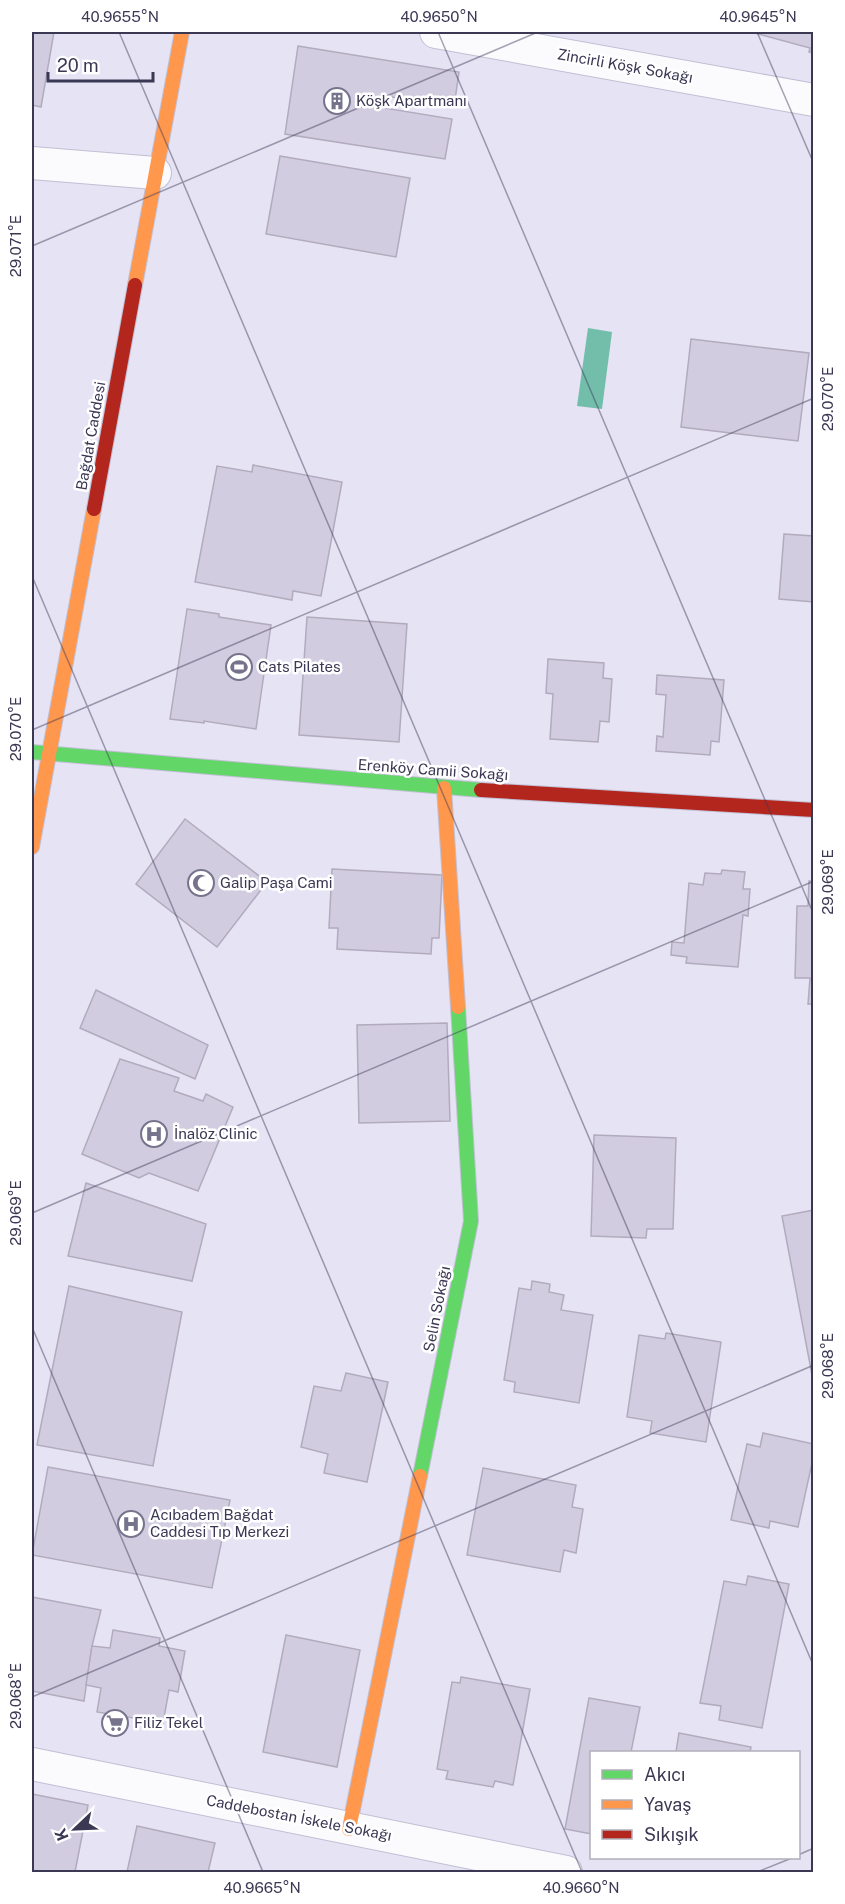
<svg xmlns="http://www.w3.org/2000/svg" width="845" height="1904" viewBox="0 0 845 1904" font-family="'Public Sans',sans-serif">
	<rect width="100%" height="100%" fill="#e5e3f4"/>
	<polygon fill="#72beab" points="588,328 612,332 602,409 577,406"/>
	<g fill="#d2cce0" stroke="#b2abbe" stroke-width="1.5">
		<polygon points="32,32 54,32 41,107 32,105"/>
		<polygon points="751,32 814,32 814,53 809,52 810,48"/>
		<polygon points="298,46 459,72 454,107 386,96 384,108 452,119 445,159 285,134"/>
		<polygon points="280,156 410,178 396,257 266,234"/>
		<polygon points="691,339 809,353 798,441 681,427"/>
		<polygon points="253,465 342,482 321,596 293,591 292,600 195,582 217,466 252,472"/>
		<polygon points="784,534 814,536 814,602 779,599"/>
		<polygon points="187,609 219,614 219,617 271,625 256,729 204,721 204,723 170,719"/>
		<polygon points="307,617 407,624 399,742 299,735"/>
		<polygon points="548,659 604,663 603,678 612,679 609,722 600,721 598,742 550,739 553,694 546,693"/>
		<polygon points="657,675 724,680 719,742 711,741 710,755 656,751 657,736 663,737 666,695 656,694"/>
		<polygon points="185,819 267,882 217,947 136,884"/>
		<polygon points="332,869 442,875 439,938 432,938 431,954 337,949 338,928 329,928"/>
		<polygon points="722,870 745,872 743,889 750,889 748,916 743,915 738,967 686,963 687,957 671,955 672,942 684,943 689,883 703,885 705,873 721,874"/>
		<polygon points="809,881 814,881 814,1004 808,1004 810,978 795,978 797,906 808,906"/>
		<polygon points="96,990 208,1045 195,1079 80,1028"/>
		<polygon points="447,1023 450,1121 359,1123 357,1025"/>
		<polygon points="120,1059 179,1078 174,1091 203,1101 206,1094 233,1107 198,1191 149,1173 139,1178 82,1154"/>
		<polygon points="594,1135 676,1138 673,1229 647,1229 646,1238 591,1236"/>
		<polygon points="86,1183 206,1224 192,1281 68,1256"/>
		<polygon points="814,1210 814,1375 812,1375 782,1216"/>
		<polygon points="532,1281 550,1284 549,1292 564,1295 561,1310 593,1315 579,1403 514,1392 515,1382 504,1380 519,1288 531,1290"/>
		<polygon points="69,1286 182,1312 153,1466 37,1445"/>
		<polygon points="666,1333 721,1342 706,1442 650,1433 652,1421 627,1417 639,1335 665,1339"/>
		<polygon points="346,1373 388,1382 367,1482 324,1473 328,1454 301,1447 314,1386 341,1391"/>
		<polygon points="763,1433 814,1444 814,1454 798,1527 770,1521 769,1528 731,1520 747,1444 760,1447"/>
		<polygon points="48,1467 230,1500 212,1588 32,1555"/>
		<polygon points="483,1468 576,1485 572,1507 583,1509 576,1553 564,1550 560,1572 467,1555"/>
		<polygon points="748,1576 789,1584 762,1728 719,1720 721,1706 700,1703 724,1581 746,1585"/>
		<polygon points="32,1597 101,1610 92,1646 84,1701 32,1691"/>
		<polygon points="113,1630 160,1638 159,1646 185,1651 178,1692 169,1690 163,1723 97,1712 101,1688 86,1685 92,1646 110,1648"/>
		<polygon points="286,1635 360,1650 337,1767 263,1752"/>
		<polygon points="461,1677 530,1689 513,1785 495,1781 493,1787 446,1779 448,1771 437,1769 452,1682 460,1683"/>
		<polygon points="589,1698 640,1707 631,1752 592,1752 592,1834 565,1829"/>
		<polygon points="679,1733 751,1747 750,1752 676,1752"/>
		<polygon points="32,1794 88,1805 75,1872 32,1872"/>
		<polygon points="137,1826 215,1843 208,1872 127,1872"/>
	</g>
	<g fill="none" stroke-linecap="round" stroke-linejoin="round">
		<defs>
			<g id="street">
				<polyline points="436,32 814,100"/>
				<polyline points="32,163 155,173"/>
				<polyline points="32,1764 566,1872"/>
			</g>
			<g id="fast">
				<polyline points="32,752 481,790"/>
				<polyline points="420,1476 471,1221 458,1007"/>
			</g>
			<g id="slow">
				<polyline points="135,285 182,32"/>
				<polyline points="444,788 458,1007"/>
				<polyline points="32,847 94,509"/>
				<polyline points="349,1829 420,1476"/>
			</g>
			<g id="jam">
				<polyline points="94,509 135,285"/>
				<polyline points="481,790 814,810"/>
			</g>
		</defs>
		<use href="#street" stroke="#c1bfd4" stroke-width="34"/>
		<use href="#fast" stroke="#c1bfd4" stroke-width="16"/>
		<use href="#slow" stroke="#c1bfd4" stroke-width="16"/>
		<use href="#jam" stroke="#c1bfd4" stroke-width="16"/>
		<use href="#street" stroke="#fbfbfd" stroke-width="32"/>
		<use href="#fast" stroke="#63d668" stroke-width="14"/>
		<use href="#slow" stroke="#ff974d" stroke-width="14"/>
		<use href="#jam" stroke="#b3261e" stroke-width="14"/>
	</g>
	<path fill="none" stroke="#3b3854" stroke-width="1.5" stroke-opacity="0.45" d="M119 32 814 1667M438 32 814 915M757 32 814 164M32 246 538 32M32 576 582 1872M32 730 814 398M32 1213 814 881M32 1327 263 1872M32 1697 814 1365M798 1855 814 1848M757 1872 792 1858"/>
	<defs>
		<symbol id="building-ring" viewBox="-11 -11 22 22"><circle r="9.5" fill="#fff" stroke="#76748c" stroke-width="1.5"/><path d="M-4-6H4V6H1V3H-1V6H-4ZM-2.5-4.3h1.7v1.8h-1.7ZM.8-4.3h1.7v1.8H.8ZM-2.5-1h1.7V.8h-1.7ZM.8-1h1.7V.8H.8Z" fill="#76748c"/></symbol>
		<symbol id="stadium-ring" viewBox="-11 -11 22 22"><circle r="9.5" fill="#fff" stroke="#76748c" stroke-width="1.5"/><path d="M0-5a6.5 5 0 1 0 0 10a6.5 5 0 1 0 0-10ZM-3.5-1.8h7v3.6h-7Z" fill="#76748c"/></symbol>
		<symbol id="mosque-ring" viewBox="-11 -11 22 22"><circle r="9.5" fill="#fff" stroke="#76748c" stroke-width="1.5"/><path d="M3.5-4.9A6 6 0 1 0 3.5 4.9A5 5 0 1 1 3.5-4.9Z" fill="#76748c"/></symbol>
		<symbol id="hospital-ring" viewBox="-11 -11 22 22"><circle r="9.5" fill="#fff" stroke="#76748c" stroke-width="1.5"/><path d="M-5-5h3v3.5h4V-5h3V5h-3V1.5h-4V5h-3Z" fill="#76748c"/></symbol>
		<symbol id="supermarket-ring" viewBox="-11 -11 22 22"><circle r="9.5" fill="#fff" stroke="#76748c" stroke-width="1.5"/><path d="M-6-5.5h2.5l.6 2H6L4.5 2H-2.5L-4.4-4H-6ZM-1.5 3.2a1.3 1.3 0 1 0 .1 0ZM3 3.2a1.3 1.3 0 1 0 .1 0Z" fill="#76748c"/></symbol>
	</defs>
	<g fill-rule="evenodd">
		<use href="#building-ring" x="322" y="86" width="30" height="30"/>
		<use href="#stadium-ring" x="224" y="652" width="30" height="30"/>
		<use href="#mosque-ring" x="186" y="868" width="30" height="30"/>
		<use href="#hospital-ring" x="139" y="1119" width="30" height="30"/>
		<use href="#hospital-ring" x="116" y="1509" width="30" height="30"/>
		<use href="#supermarket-ring" x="100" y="1708" width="30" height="30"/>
	</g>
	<g text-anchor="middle" stroke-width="5" stroke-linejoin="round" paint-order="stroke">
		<g font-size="15" fill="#3b3854" stroke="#fff">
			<text transform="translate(625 66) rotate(10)" y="5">Zincirli Köşk Sokağı</text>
			<text transform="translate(91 436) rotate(-80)" y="5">Bağdat Caddesi</text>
			<text transform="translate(433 770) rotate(4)" y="5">Erenköy Camii Sokağı</text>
			<text transform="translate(437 1309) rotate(-79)" y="5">Selin Sokağı</text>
			<text transform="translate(299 1818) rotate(11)" y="5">Caddebostan İskele Sokağı</text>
		</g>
		<g font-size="15" fill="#3b3854" stroke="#fff" text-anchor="start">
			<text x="356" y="106">Köşk Apartmanı</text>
			<text x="258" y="672">Cats Pilates</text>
			<text x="220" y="888">Galip Paşa Cami</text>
			<text x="174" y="1139">İnalöz Clinic</text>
			<text x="150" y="1520">Acıbadem Bağdat<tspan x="150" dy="17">Caddesi Tıp Merkezi</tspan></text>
			<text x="134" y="1728">Filiz Tekel</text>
		</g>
	</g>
	<rect width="845" height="1904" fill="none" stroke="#ffffff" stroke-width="66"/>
	<rect x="590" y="1751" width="210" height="108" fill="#ffffff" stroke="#b1afbb" stroke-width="1.5"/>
	<rect x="602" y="1770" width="30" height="9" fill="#63d668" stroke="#b1afbb" stroke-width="1.5"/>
	<text x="644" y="1781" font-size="18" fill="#3b3854">Akıcı</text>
	<rect x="602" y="1800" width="30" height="9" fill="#ff974d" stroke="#b1afbb" stroke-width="1.5"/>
	<text x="644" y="1811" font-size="18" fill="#3b3854">Yavaş</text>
	<rect x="602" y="1830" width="30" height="9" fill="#b3261e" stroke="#b1afbb" stroke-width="1.5"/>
	<text x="644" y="1841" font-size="18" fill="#3b3854">Sıkışık</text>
	<g transform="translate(75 1829) rotate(247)" stroke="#ffffff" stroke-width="4.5" paint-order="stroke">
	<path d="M0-4.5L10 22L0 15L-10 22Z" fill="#3b3854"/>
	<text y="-9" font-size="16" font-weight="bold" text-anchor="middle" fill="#3b3854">K</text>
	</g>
	<path d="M48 72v9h105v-9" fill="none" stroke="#3b3854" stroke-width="3"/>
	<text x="57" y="72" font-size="18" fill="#3b3854" stroke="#ffffff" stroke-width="4.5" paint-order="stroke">20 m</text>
	<rect x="33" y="33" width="779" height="1838" fill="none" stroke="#3b3854" stroke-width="2"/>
	<g font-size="15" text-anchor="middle" fill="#3b3854">
		<text x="120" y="22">40.9655°N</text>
		<text x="439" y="22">40.9650°N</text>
		<text x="758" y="22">40.9645°N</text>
		<text transform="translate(16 246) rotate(-90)" y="5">29.071°E</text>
		<text transform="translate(828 399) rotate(-90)" y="5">29.070°E</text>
		<text transform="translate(16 729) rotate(-90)" y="5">29.070°E</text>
		<text transform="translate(828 882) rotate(-90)" y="5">29.069°E</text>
		<text transform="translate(16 1213) rotate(-90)" y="5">29.069°E</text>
		<text transform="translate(828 1366) rotate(-90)" y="5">29.068°E</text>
		<text transform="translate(16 1696) rotate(-90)" y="5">29.068°E</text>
		<text x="262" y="1893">40.9665°N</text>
		<text x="581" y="1893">40.9660°N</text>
	</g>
</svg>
